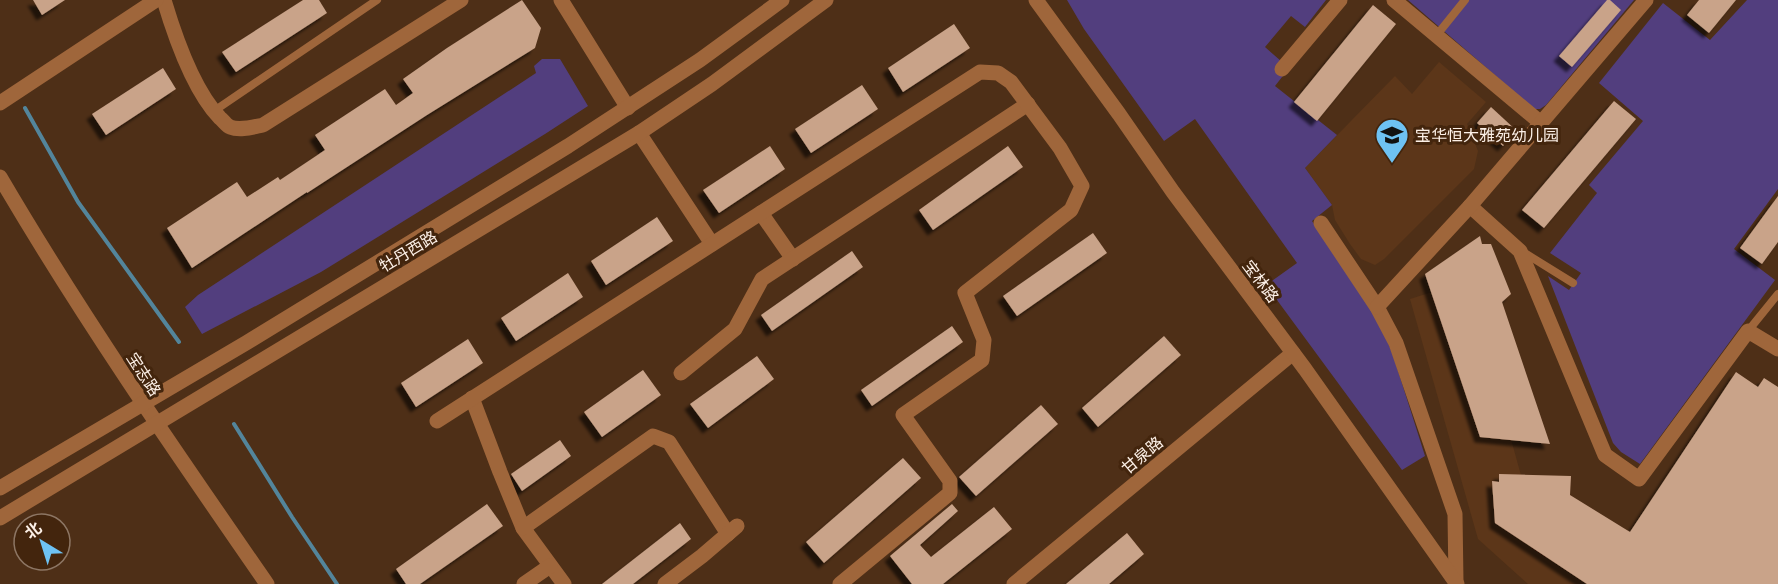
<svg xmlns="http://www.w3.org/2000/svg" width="1778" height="584" viewBox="0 0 1778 584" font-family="Quicksand,'Noto Sans SC',sans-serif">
	<defs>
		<filter id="shadow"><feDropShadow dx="-5.5" dy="5.5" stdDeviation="1.5" flood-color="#0009"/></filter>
	</defs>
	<rect width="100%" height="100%" fill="#4e2f17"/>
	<g fill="#5c3619">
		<polygon points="1439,62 1486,102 1467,124 1478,151 1474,169 1384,259 1375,265 1361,259 1350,244 1335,220 1332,205 1305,168 1395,76 1412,94"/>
		<polygon points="1467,281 1529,504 1778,584 1528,584 1478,539 1410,299"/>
	</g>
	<g fill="#523e7e">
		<polygon points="1067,0 1326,0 1305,27 1291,16 1265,47 1289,68 1275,86 1337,135 1305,168 1332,205 1312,221 1380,322 1393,355 1425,456 1402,470 1266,285 1297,263 1195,119 1164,141 1084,29"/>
		<polygon points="1408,0 1634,0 1546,105 1540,109 1534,109"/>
		<polygon points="1747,0 1778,0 1778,189 1734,249 1775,280 1640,464 1621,452 1613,443 1548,276 1569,290 1581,273 1550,253 1597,193 1589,185 1643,121 1599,83 1663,3 1710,40"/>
		<polygon points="542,59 560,59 588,106 545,134 321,272 202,334 185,307 198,295 536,73 534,66"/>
	</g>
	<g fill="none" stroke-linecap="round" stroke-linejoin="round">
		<g stroke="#53859b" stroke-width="4">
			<polyline points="25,108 78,202 179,342"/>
			<polyline points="234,424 292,517 337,584"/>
		</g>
	</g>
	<g fill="#c9a389" filter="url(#shadow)">
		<polygon points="33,0 65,0 42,15"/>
		<polygon points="303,0 319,0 327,13 236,72 222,52"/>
		<polygon points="522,0 541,28 535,48 427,115 307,193 307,192 192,268 167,228 237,182 247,197 278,177 280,180 325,150 315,135 385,89 396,105 413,93 403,79 447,48"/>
		<polygon points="1607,0 1610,0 1621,10 1572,67 1559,56"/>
		<polygon points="1699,0 1736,0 1709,33 1687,15"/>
		<polygon points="1373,5 1396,24 1317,121 1294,102"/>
		<polygon points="954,24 970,48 903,92 888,68"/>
		<polygon points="163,68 176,89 106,135 92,114"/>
		<polygon points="862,85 878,109 811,153 795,129"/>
		<polygon points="1614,101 1636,119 1544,228 1522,210"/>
		<polygon points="1491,107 1517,131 1503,146 1477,123"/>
		<polygon points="770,146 785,169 719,213 703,190"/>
		<polygon points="1008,146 1023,167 933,230 919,210"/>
		<polygon points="1778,196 1778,242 1762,264 1740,248"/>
		<polygon points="657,217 673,241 606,285 591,261"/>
		<polygon points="1093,233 1107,253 1017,316 1003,296"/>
		<polygon points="1480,236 1482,244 1491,244 1511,294 1502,302 1550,444 1480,437 1425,274"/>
		<polygon points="852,251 863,267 772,331 761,315"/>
		<polygon points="568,273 583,297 516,341 501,318"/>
		<polygon points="952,326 963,342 872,406 861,390"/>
		<polygon points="1164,336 1181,355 1098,427 1082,408"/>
		<polygon points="468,339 483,363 416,407 401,383"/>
		<polygon points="757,356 774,379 708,428 690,404"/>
		<polygon points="643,370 661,395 602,437 584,412"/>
		<polygon points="1736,372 1758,387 1764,378 1778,387 1778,584 1587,584 1495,523 1492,481 1499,482 1499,474 1571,476 1570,495 1630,532"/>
		<polygon points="1041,405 1058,424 976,496 959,477"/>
		<polygon points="560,440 571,456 522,491 511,474"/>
		<polygon points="903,458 921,478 824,563 806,542"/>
		<polygon points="487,504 503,526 420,584 406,584 396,569"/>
		<polygon points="952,504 958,511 920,545 931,557 994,507 1012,529 943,584 912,584 890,556"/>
		<polygon points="680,523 691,539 633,584 602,584"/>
		<polygon points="1127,533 1144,554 1109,584 1066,584"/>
	</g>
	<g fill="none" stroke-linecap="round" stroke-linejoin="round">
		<g stroke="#9f663b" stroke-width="8">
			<polyline points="1436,36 1465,0"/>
			<polyline points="214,111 377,0"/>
			<polyline points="1523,252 1573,283"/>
			<polyline points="1748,331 1778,294"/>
		</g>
		<g stroke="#9f663b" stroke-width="15">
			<path d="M164 0C175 37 193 90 220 118 223 120 227 126 230 127 240 131 253 127 263 125L461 0"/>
			<polyline points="561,0 628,108"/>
			<polyline points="1394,0 1541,123"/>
			<polyline points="1282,69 1340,0"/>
			<polyline points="0,103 156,0"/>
			<polyline points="639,133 712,244"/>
			<polyline points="1470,206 1520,251 1605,455 1639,479 1748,331 1778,349"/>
			<polyline points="761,213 793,259"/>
			<polyline points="1321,223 1377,307 1396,343 1455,514 1456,582"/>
			<polyline points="1377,307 1470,206 1646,0"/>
			<polyline points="681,373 735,329 762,279 1028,104"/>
			<polyline points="472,398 500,472 523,528 564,584"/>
			<polyline points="437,421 980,72 998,73 1011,82 1060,148 1082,186 1071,210 965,293 984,340 982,360 903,415 950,481 950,493 840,584"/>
			<polyline points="523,528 653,436 669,442 728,534"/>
			<polyline points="524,584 550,566"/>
			<polyline points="665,584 702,556 737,526"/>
			<polyline points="1014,584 1293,353"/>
		</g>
		<g stroke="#9f663b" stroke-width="15">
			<polyline points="1036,0 1119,114 1173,192 1305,369 1457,584"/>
			<path d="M0 177C82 317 175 451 267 584"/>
			<polyline points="0,488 246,343 568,146 700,60 782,0"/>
			<polyline points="0,518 639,133 712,84 826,0"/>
		</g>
	</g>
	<defs>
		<symbol id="school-pin" viewBox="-11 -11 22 30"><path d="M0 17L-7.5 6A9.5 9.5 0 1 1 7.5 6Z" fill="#6ec2f3" stroke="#43250d"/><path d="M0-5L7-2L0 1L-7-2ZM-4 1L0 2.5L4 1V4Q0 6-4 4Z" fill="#111"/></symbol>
	</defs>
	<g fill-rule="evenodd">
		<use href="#school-pin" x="1373" y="116" width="38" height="52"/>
	</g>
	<g text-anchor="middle" stroke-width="6" stroke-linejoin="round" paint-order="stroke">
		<g font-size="16" fill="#fcf0e7" stroke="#43250d" text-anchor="start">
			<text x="1415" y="141">宝华恒大雅苑幼儿园</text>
		</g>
		<g font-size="16" fill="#fcf0e7" stroke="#43250d">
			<text transform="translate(408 251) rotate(-31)" y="6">牡丹西路</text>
			<text transform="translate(1261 281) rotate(53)" y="6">宝林路</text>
			<text transform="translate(144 374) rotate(57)" y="6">宝志路</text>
			<text transform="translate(1142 455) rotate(-40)" y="6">甘泉路</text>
		</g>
	</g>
	<g transform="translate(42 542) rotate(322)"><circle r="28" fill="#43250d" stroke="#8d7664" stroke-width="1.5"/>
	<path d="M0-4.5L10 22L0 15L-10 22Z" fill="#6ec2f3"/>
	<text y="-9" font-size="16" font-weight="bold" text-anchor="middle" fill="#fcf0e7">北</text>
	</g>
</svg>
